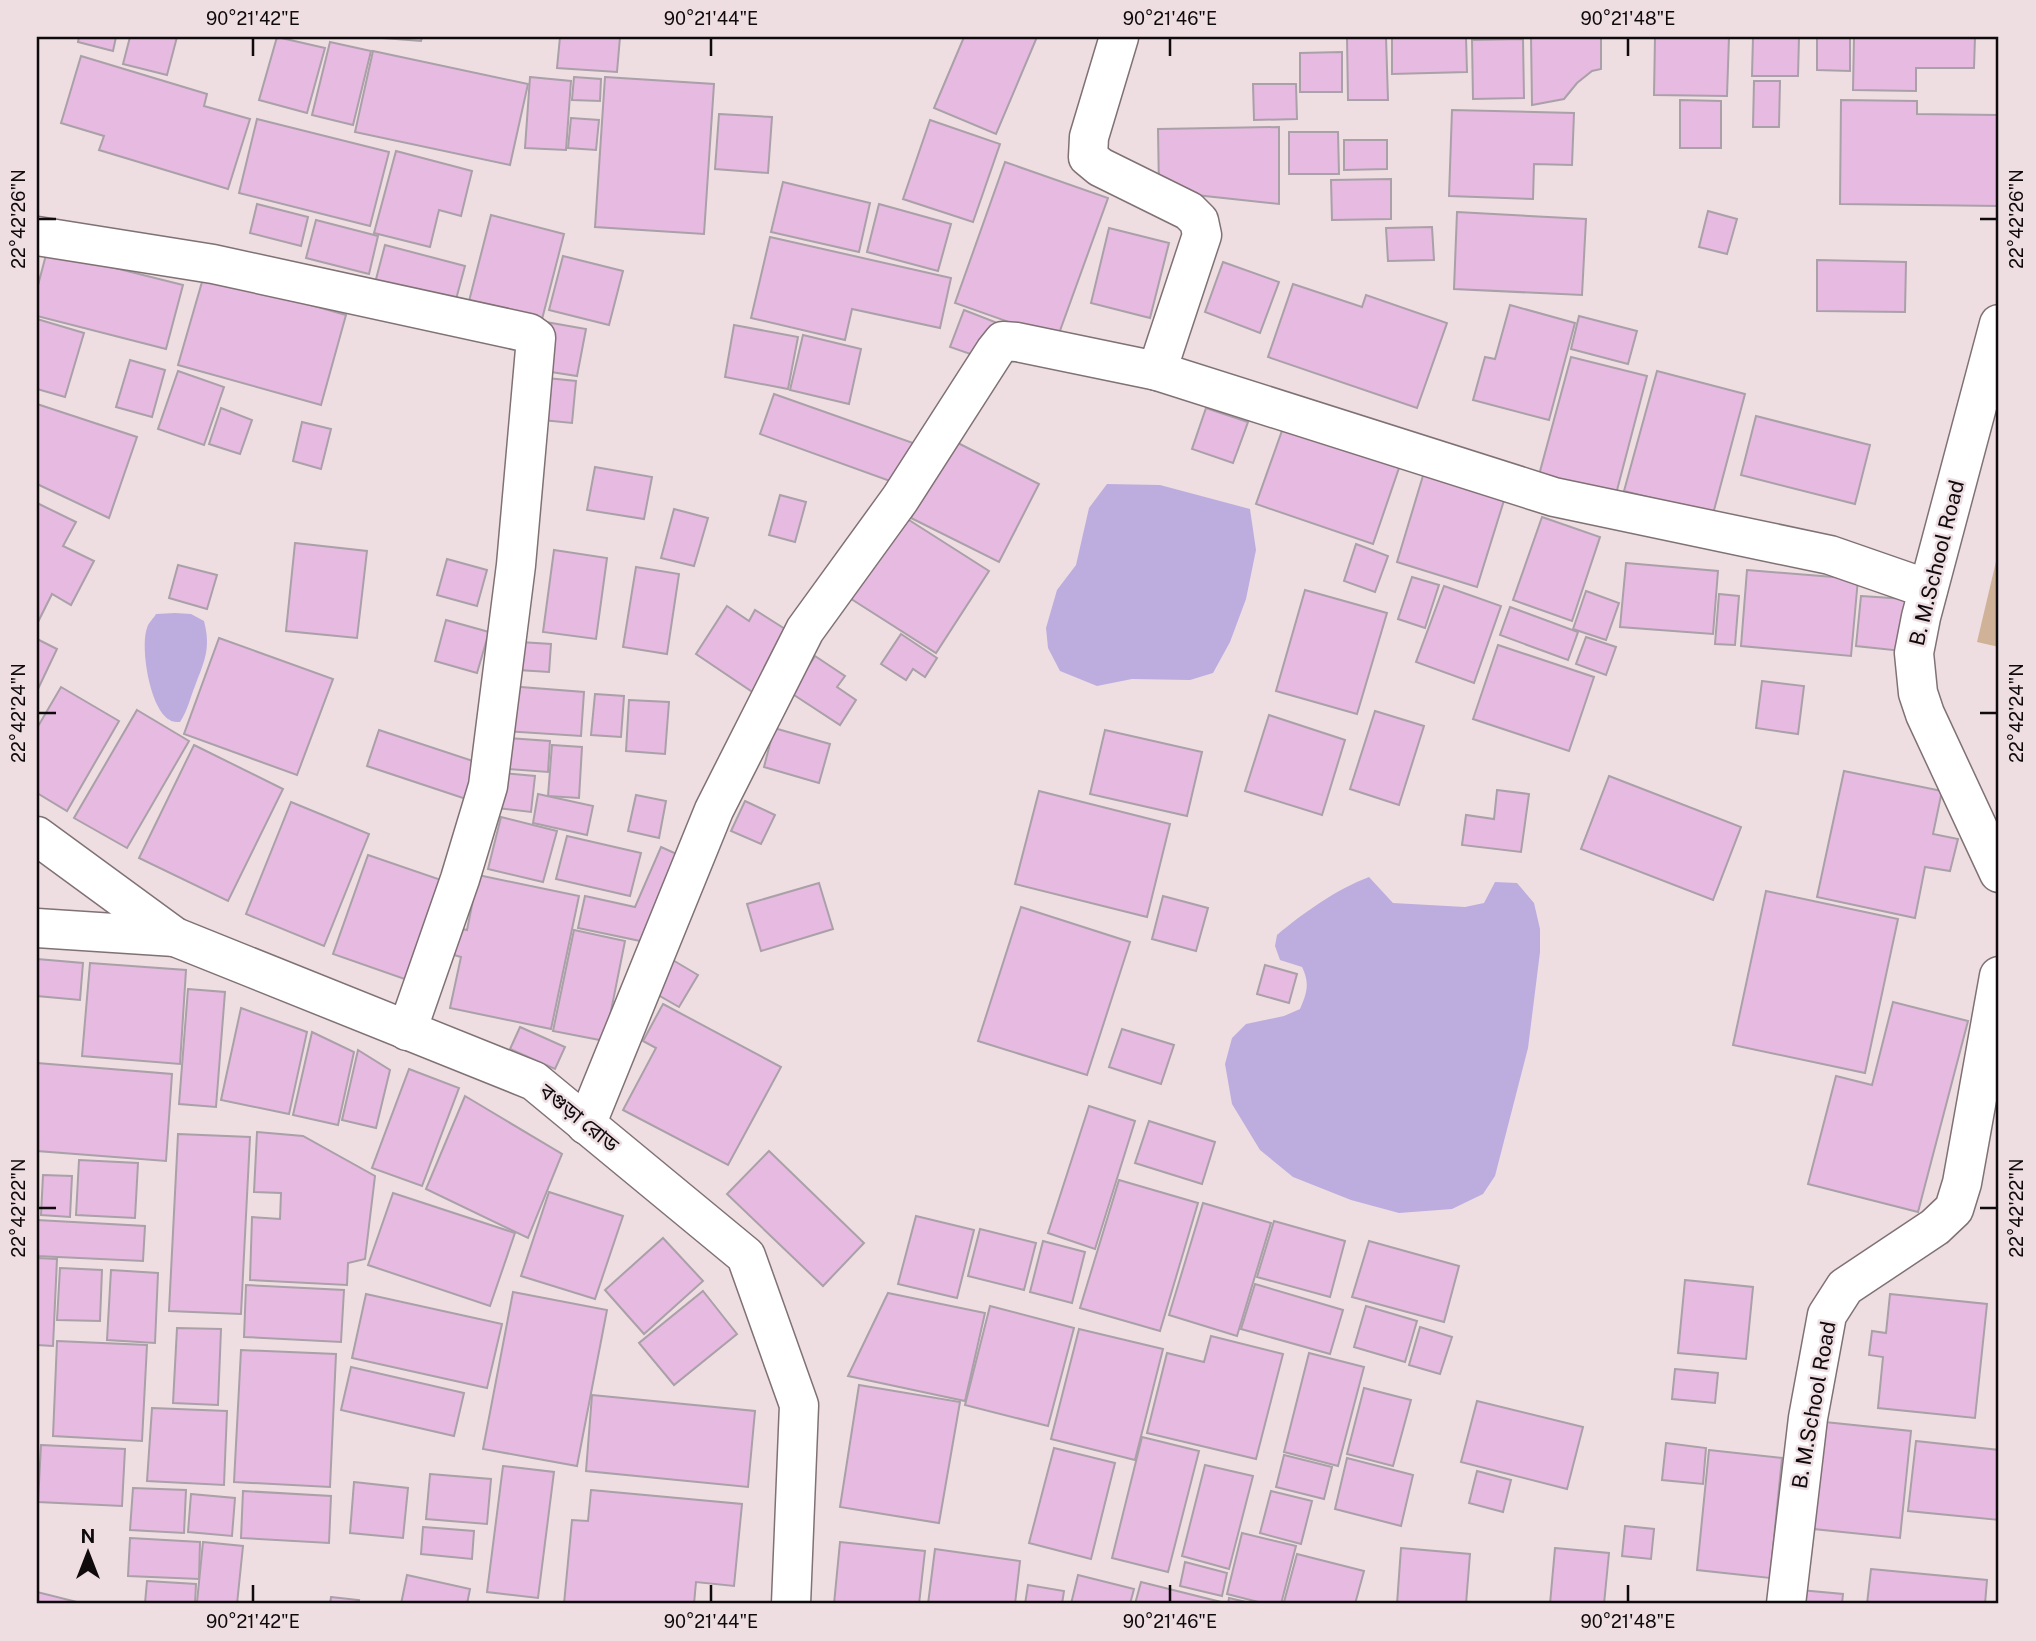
<svg xmlns="http://www.w3.org/2000/svg" width="2036" height="1641" viewBox="0 0 2036 1641" font-family="'Public Sans','Noto Sans Bengali',sans-serif">
	<rect width="100%" height="100%" fill="#eedee2"/>
	<polygon fill="#cfb297" points="1999,549 1999,647 1977,642"/>
	<g fill="#bcadde">
		<polygon points="1107,484 1160,485 1250,509 1256,550 1246,599 1230,642 1213,673 1190,680 1132,679 1097,686 1060,671 1048,648 1046,628 1057,590 1076,565 1089,508"/>
		<path d="M175 613 191 614 204 621C211 648 205 660 195 686 190 698 188 710 180 722 177 722 172 722 170 720 150 710 140 647 147 628 148 623 154 618 156 614Z"/>
		<path d="M1369 877 1393 903 1465 907 1484 903 1495 882 1517 883 1534 903 1540 929V952L1528 1048 1495 1176 1483 1194 1452 1209 1399 1213 1351 1200 1293 1177 1260 1150 1232 1104 1225 1064 1232 1038 1246 1024 1284 1016 1300 1009C1307 993 1310 983 1302 967L1280 960 1275 946 1277 935C1303 913 1337 889 1369 877Z"/>
	</g>
	<g fill="#e7bae1" stroke="#aaa0a8" stroke-width="2">
		<polygon points="79,37 116,37 113,51 78,42"/>
		<polygon points="130,37 177,37 167,75 123,64"/>
		<polygon points="277,37 325,48 307,113 259,100"/>
		<polygon points="369,37 422,37 421,41"/>
		<polygon points="560,37 620,37 617,72 557,68"/>
		<polygon points="964,37 1037,37 996,134 934,108"/>
		<polygon points="1347,37 1386,37 1388,100 1348,100"/>
		<polygon points="1392,37 1466,37 1467,72 1392,74"/>
		<polygon points="1531,37 1601,37 1601,69 1592,71 1577,83 1564,99 1532,105"/>
		<polygon points="1655,37 1729,37 1727,96 1654,95"/>
		<polygon points="1753,37 1799,37 1798,76 1752,76"/>
		<polygon points="1817,37 1850,37 1850,71 1817,70"/>
		<polygon points="1854,37 1975,37 1974,68 1916,68 1916,91 1853,90"/>
		<polygon points="1523,39 1524,98 1473,99 1472,40"/>
		<polygon points="330,42 371,51 353,125 312,115"/>
		<polygon points="373,51 528,84 510,165 355,132"/>
		<polygon points="1342,52 1342,92 1300,92 1300,53"/>
		<polygon points="81,56 207,94 204,106 250,119 228,189 99,150 104,136 61,123"/>
		<polygon points="530,77 571,81 566,150 525,148"/>
		<polygon points="574,77 601,79 600,101 572,100"/>
		<polygon points="605,77 714,84 704,234 595,227"/>
		<polygon points="1754,81 1780,81 1779,127 1753,127"/>
		<polygon points="1253,84 1296,84 1297,119 1254,120"/>
		<polygon points="1680,100 1721,101 1721,148 1680,148"/>
		<polygon points="1841,100 1917,101 1917,114 1999,115 1999,206 1840,204"/>
		<polygon points="1452,110 1574,113 1572,165 1534,164 1533,199 1449,196"/>
		<polygon points="719,114 772,117 768,173 715,169"/>
		<polygon points="571,118 599,120 596,150 568,148"/>
		<polygon points="257,119 389,152 370,226 239,193"/>
		<polygon points="930,120 1000,144 973,222 903,199"/>
		<polygon points="1279,127 1279,204 1159,191 1158,129"/>
		<polygon points="1289,132 1338,132 1339,174 1289,174"/>
		<polygon points="1344,140 1387,140 1387,169 1344,170"/>
		<polygon points="396,151 472,171 461,216 439,210 430,247 374,233"/>
		<polygon points="1005,162 1108,198 1057,339 955,303"/>
		<polygon points="1391,179 1391,219 1332,220 1331,180"/>
		<polygon points="783,182 870,203 859,252 771,232"/>
		<polygon points="257,204 308,217 301,246 250,233"/>
		<polygon points="879,204 951,224 938,271 867,252"/>
		<polygon points="1708,211 1737,219 1727,254 1699,247"/>
		<polygon points="1457,212 1586,219 1582,295 1454,289"/>
		<polygon points="491,215 564,234 540,327 467,309"/>
		<polygon points="316,220 378,236 369,274 306,258"/>
		<polygon points="1432,227 1434,260 1388,261 1386,228"/>
		<polygon points="1109,228 1169,243 1150,318 1091,303"/>
		<polygon points="770,237 951,278 940,328 852,309 845,340 751,318"/>
		<polygon points="385,245 465,266 455,303 375,283"/>
		<polygon points="47,251 183,285 166,349 37,316 37,289"/>
		<polygon points="563,256 623,271 609,325 549,310"/>
		<polygon points="1817,260 1906,262 1905,312 1817,311"/>
		<polygon points="1223,262 1279,282 1260,333 1205,312"/>
		<polygon points="204,275 346,315 321,405 178,365"/>
		<polygon points="1293,284 1362,307 1366,295 1447,323 1417,408 1268,357"/>
		<polygon points="1510,305 1575,323 1549,420 1473,400 1485,357 1495,359"/>
		<polygon points="964,310 995,322 982,358 950,347"/>
		<polygon points="1579,316 1637,331 1628,364 1571,349"/>
		<polygon points="37,319 84,333 65,397 37,389"/>
		<polygon points="546,322 586,329 577,376 538,370"/>
		<polygon points="734,325 798,337 788,389 725,377"/>
		<polygon points="803,335 861,349 849,404 790,390"/>
		<polygon points="1571,357 1647,376 1616,494 1539,475"/>
		<polygon points="130,360 165,370 152,417 116,407"/>
		<polygon points="178,371 224,387 204,445 158,429"/>
		<polygon points="1657,371 1745,394 1713,514 1624,491"/>
		<polygon points="537,377 576,381 572,423 532,419"/>
		<polygon points="774,394 916,444 901,485 760,434"/>
		<polygon points="37,404 137,437 109,518 37,484"/>
		<polygon points="221,408 252,420 240,454 209,444"/>
		<polygon points="1206,408 1248,422 1233,463 1192,449"/>
		<polygon points="1756,416 1870,445 1855,504 1741,475"/>
		<polygon points="302,422 331,429 321,469 293,461"/>
		<polygon points="1284,425 1400,465 1373,544 1256,504"/>
		<polygon points="952,440 1039,484 999,562 911,518"/>
		<polygon points="595,467 652,477 644,519 587,510"/>
		<polygon points="1425,469 1506,494 1477,587 1397,562"/>
		<polygon points="780,495 806,502 795,542 769,535"/>
		<polygon points="37,503 76,522 63,546 94,561 71,605 52,594 37,624"/>
		<polygon points="674,509 708,518 694,566 661,558"/>
		<polygon points="898,513 989,571 936,653 845,595"/>
		<polygon points="1542,517 1600,537 1572,621 1513,600"/>
		<polygon points="295,543 367,551 357,638 286,631"/>
		<polygon points="1356,544 1388,556 1375,592 1344,581"/>
		<polygon points="554,550 607,558 596,639 543,632"/>
		<polygon points="447,559 487,570 477,606 437,595"/>
		<polygon points="1626,563 1718,571 1713,634 1620,627"/>
		<polygon points="178,565 217,575 207,609 169,598"/>
		<polygon points="636,567 679,574 667,654 623,647"/>
		<polygon points="1747,570 1858,579 1851,656 1741,646"/>
		<polygon points="1412,577 1439,585 1425,628 1398,619"/>
		<polygon points="1444,586 1501,606 1474,683 1416,662"/>
		<polygon points="1305,590 1387,613 1357,714 1276,691"/>
		<polygon points="1586,591 1619,603 1606,640 1573,629"/>
		<polygon points="1719,594 1739,596 1735,645 1715,644"/>
		<polygon points="1861,596 1906,599 1902,651 1856,646"/>
		<polygon points="727,606 749,621 755,610 793,634 754,693 696,654"/>
		<polygon points="1510,607 1578,632 1568,660 1500,635"/>
		<polygon points="446,620 489,632 477,673 435,661"/>
		<polygon points="901,634 937,658 925,677 913,669 906,680 881,664"/>
		<polygon points="1586,637 1616,647 1606,675 1576,664"/>
		<polygon points="219,638 333,679 297,775 184,734"/>
		<polygon points="37,639 57,649 37,691"/>
		<polygon points="520,642 551,644 549,672 518,670"/>
		<polygon points="1498,645 1594,677 1569,751 1473,719"/>
		<polygon points="815,656 845,676 837,687 856,700 840,725 791,693"/>
		<polygon points="1762,681 1804,686 1798,734 1756,728"/>
		<polygon points="508,686 584,692 581,736 505,731"/>
		<polygon points="61,687 119,721 67,811 37,793 37,728"/>
		<polygon points="595,694 624,696 621,737 591,735"/>
		<polygon points="629,700 669,702 665,754 626,751"/>
		<polygon points="137,710 189,741 127,848 74,818"/>
		<polygon points="1375,711 1424,726 1399,805 1350,789"/>
		<polygon points="1269,715 1345,740 1322,815 1245,791"/>
		<polygon points="774,728 830,744 819,783 764,767"/>
		<polygon points="379,730 485,765 472,801 367,766"/>
		<polygon points="1105,730 1202,752 1187,816 1090,794"/>
		<polygon points="496,737 550,741 548,772 493,768"/>
		<polygon points="194,745 283,789 228,901 139,858"/>
		<polygon points="552,745 582,747 579,798 548,796"/>
		<polygon points="1844,771 1942,791 1933,834 1958,839 1950,871 1925,867 1915,918 1817,897"/>
		<polygon points="492,772 535,776 531,812 489,807"/>
		<polygon points="1609,776 1741,827 1713,900 1581,849"/>
		<polygon points="1497,790 1529,794 1521,852 1462,845 1466,815 1494,819"/>
		<polygon points="1039,791 1170,824 1147,917 1015,884"/>
		<polygon points="538,794 593,806 587,835 533,823"/>
		<polygon points="636,795 666,801 659,838 628,831"/>
		<polygon points="745,801 775,815 761,844 731,831"/>
		<polygon points="291,802 369,834 324,946 246,914"/>
		<polygon points="501,817 557,831 543,882 488,869"/>
		<polygon points="567,836 641,853 630,896 556,879"/>
		<polygon points="661,847 690,860 650,943 578,928 585,896 635,907"/>
		<polygon points="368,855 450,883 416,983 333,954"/>
		<polygon points="478,875 579,896 551,1029 450,1008 461,957 447,953 453,927 467,930"/>
		<polygon points="819,883 833,929 761,951 747,904"/>
		<polygon points="1766,891 1898,919 1865,1073 1733,1045"/>
		<polygon points="1163,896 1208,908 1196,951 1152,939"/>
		<polygon points="1021,907 1130,942 1087,1075 978,1041"/>
		<polygon points="574,930 625,941 605,1041 553,1031"/>
		<polygon points="37,959 83,963 80,1000 37,996"/>
		<polygon points="671,959 698,975 679,1007 653,992"/>
		<polygon points="90,963 186,970 180,1064 82,1056"/>
		<polygon points="1265,965 1297,974 1289,1003 1257,994"/>
		<polygon points="188,989 225,992 216,1107 179,1104"/>
		<polygon points="1893,1002 1968,1021 1918,1212 1808,1184 1836,1076 1872,1085"/>
		<polygon points="663,1004 781,1067 728,1165 623,1110 656,1048 643,1041"/>
		<polygon points="241,1008 307,1032 289,1114 221,1100"/>
		<polygon points="520,1027 565,1047 555,1069 510,1049"/>
		<polygon points="1122,1029 1174,1045 1161,1084 1109,1067"/>
		<polygon points="312,1032 354,1052 338,1125 293,1115"/>
		<polygon points="358,1050 390,1070 376,1128 342,1120"/>
		<polygon points="37,1063 172,1074 166,1161 37,1151"/>
		<polygon points="409,1069 459,1088 422,1186 372,1168"/>
		<polygon points="465,1096 562,1154 528,1238 426,1189"/>
		<polygon points="1089,1106 1135,1121 1095,1249 1048,1233"/>
		<polygon points="1149,1121 1215,1142 1202,1184 1135,1163"/>
		<polygon points="257,1132 303,1136 375,1176 365,1259 348,1263 347,1285 250,1280 252,1217 280,1219 281,1193 254,1192"/>
		<polygon points="178,1134 250,1137 241,1314 169,1311"/>
		<polygon points="769,1151 864,1243 823,1286 727,1194"/>
		<polygon points="79,1160 138,1163 135,1218 76,1215"/>
		<polygon points="43,1175 72,1176 70,1217 41,1215"/>
		<polygon points="1119,1180 1198,1203 1160,1331 1080,1308"/>
		<polygon points="549,1192 623,1216 595,1299 521,1276"/>
		<polygon points="393,1193 515,1233 490,1306 368,1265"/>
		<polygon points="1203,1203 1271,1223 1237,1336 1169,1315"/>
		<polygon points="916,1216 974,1230 957,1298 898,1284"/>
		<polygon points="37,1220 145,1226 143,1261 37,1256"/>
		<polygon points="1274,1221 1345,1241 1330,1297 1257,1277"/>
		<polygon points="980,1229 1036,1243 1024,1290 968,1276"/>
		<polygon points="663,1238 703,1281 644,1334 605,1290"/>
		<polygon points="1043,1241 1085,1252 1072,1303 1030,1292"/>
		<polygon points="1369,1241 1459,1266 1444,1322 1352,1297"/>
		<polygon points="37,1258 57,1259 53,1346 37,1345"/>
		<polygon points="60,1268 102,1270 100,1321 57,1320"/>
		<polygon points="111,1270 158,1273 155,1343 107,1340"/>
		<polygon points="1685,1280 1753,1287 1746,1359 1678,1353"/>
		<polygon points="1255,1284 1343,1310 1330,1354 1241,1329"/>
		<polygon points="246,1285 344,1290 341,1342 244,1337"/>
		<polygon points="703,1291 737,1334 674,1385 639,1343"/>
		<polygon points="513,1292 607,1310 577,1466 483,1449"/>
		<polygon points="888,1293 985,1313 965,1401 848,1376"/>
		<polygon points="366,1294 502,1324 487,1388 352,1358"/>
		<polygon points="1890,1294 1987,1304 1975,1418 1878,1408 1883,1357 1869,1355 1872,1331 1886,1333"/>
		<polygon points="990,1306 1074,1328 1048,1426 965,1405"/>
		<polygon points="1366,1306 1417,1321 1405,1362 1354,1347"/>
		<polygon points="1420,1327 1452,1337 1440,1374 1409,1365"/>
		<polygon points="177,1328 221,1329 218,1405 173,1403"/>
		<polygon points="1079,1329 1163,1349 1135,1460 1051,1439"/>
		<polygon points="1211,1336 1283,1354 1256,1459 1147,1433 1167,1353 1204,1362"/>
		<polygon points="57,1341 147,1345 142,1441 53,1436"/>
		<polygon points="241,1350 336,1354 330,1487 234,1482"/>
		<polygon points="1309,1353 1364,1367 1338,1466 1284,1452"/>
		<polygon points="351,1367 464,1393 454,1436 341,1410"/>
		<polygon points="1675,1369 1718,1373 1715,1403 1672,1399"/>
		<polygon points="859,1385 960,1402 939,1523 840,1507"/>
		<polygon points="1364,1388 1411,1400 1393,1466 1347,1454"/>
		<polygon points="592,1395 755,1411 748,1487 586,1471"/>
		<polygon points="1477,1401 1583,1427 1567,1489 1461,1462"/>
		<polygon points="152,1408 227,1411 224,1485 147,1481"/>
		<polygon points="1815,1421 1911,1431 1900,1538 1804,1528"/>
		<polygon points="1142,1437 1199,1451 1168,1572 1112,1558"/>
		<polygon points="1916,1441 1999,1450 1999,1520 1908,1511"/>
		<polygon points="1666,1443 1706,1448 1703,1484 1662,1480"/>
		<polygon points="41,1445 125,1449 122,1506 38,1502"/>
		<polygon points="1054,1448 1115,1463 1091,1559 1029,1543"/>
		<polygon points="1709,1450 1782,1458 1770,1578 1697,1570"/>
		<polygon points="1284,1455 1332,1467 1324,1499 1276,1487"/>
		<polygon points="1347,1458 1413,1475 1401,1526 1335,1509"/>
		<polygon points="1205,1465 1253,1476 1229,1569 1182,1556"/>
		<polygon points="503,1466 554,1472 538,1598 487,1592"/>
		<polygon points="1477,1471 1511,1480 1503,1512 1469,1503"/>
		<polygon points="430,1474 491,1479 487,1524 426,1519"/>
		<polygon points="354,1482 408,1488 403,1538 350,1533"/>
		<polygon points="133,1488 186,1490 184,1533 130,1530"/>
		<polygon points="591,1490 742,1504 734,1586 696,1582 694,1604 564,1604 572,1520 588,1521"/>
		<polygon points="243,1491 331,1496 329,1543 241,1538"/>
		<polygon points="1271,1491 1312,1501 1301,1544 1260,1533"/>
		<polygon points="191,1494 235,1498 232,1536 188,1532"/>
		<polygon points="1625,1526 1654,1529 1651,1559 1622,1556"/>
		<polygon points="423,1527 474,1531 472,1559 421,1554"/>
		<polygon points="1242,1533 1296,1546 1281,1604 1266,1604 1227,1594"/>
		<polygon points="130,1538 200,1542 199,1579 128,1576"/>
		<polygon points="203,1542 243,1546 237,1604 197,1602"/>
		<polygon points="840,1542 925,1551 919,1604 834,1604"/>
		<polygon points="1401,1548 1470,1554 1466,1604 1397,1604"/>
		<polygon points="1555,1548 1609,1553 1604,1604 1550,1604"/>
		<polygon points="935,1549 1020,1561 1015,1604 928,1604"/>
		<polygon points="1297,1554 1364,1571 1355,1604 1295,1604 1284,1602"/>
		<polygon points="1185,1562 1227,1573 1222,1596 1180,1586"/>
		<polygon points="1871,1569 1987,1580 1985,1604 1867,1604"/>
		<polygon points="407,1575 470,1589 467,1604 401,1604"/>
		<polygon points="1078,1575 1134,1589 1130,1604 1071,1604"/>
		<polygon points="147,1581 196,1584 195,1604 145,1603"/>
		<polygon points="1141,1582 1221,1602 1220,1604 1135,1604"/>
		<polygon points="1028,1585 1064,1591 1062,1604 1025,1604"/>
		<polygon points="1800,1590 1843,1594 1842,1604 1799,1604"/>
		<polygon points="37,1592 81,1603 81,1604 37,1604"/>
		<polygon points="331,1597 359,1600 358,1604 330,1604"/>
		<polygon points="1229,1598 1255,1604 1228,1604"/>
	</g>
	<g fill="none" stroke-linecap="round" stroke-linejoin="round">
		<defs>
			<g id="street">
				<polyline points="1119,37 1089,137 1088,157 1100,167 1189,211 1199,221 1202,235 1157,371"/>
				<polyline points="37,236 213,264 529,333 536,338 516,565 488,786 460,879 407,1031"/>
				<polyline points="1999,324 1921,617 1914,653 1918,693 1925,714 1999,873"/>
				<polyline points="37,928 175,937"/>
				<polyline points="586,1125 714,810 805,630 900,499 995,351 1003,341 1017,342 1157,371 1554,497 1830,555 1928,589"/>
				<polyline points="1786,1604 1808,1418 1827,1315 1845,1287 1935,1227 1954,1209 1962,1183 1999,976"/>
			</g>
			<polyline id="secondary" points="37,836 175,937 534,1081 746,1256 799,1405 791,1604"/>
		</defs>
		<use href="#street" stroke="#7f7174" stroke-width="41"/>
		<use href="#secondary" stroke="#7f7174" stroke-width="41"/>
		<use href="#street" stroke="#fff" stroke-width="38"/>
		<use href="#secondary" stroke="#fff" stroke-width="38"/>
	</g>
	<path fill="none" stroke="#0f0a0c" stroke-width="2.5" d="M253 38V56M711 38V56M1170 38V56M1628 38V56M38 219H56M1980 219H1997M38 713H56M1980 713H1997M38 1208H56M1980 1208H1997M253 1585V1602M711 1585V1602M1170 1585V1602M1628 1585V1602"/>
	<g text-anchor="middle" stroke-width="5" stroke-linejoin="round" paint-order="stroke">
		<g font-size="21" fill="#0f0a0c" stroke="#eedee2">
			<text transform="translate(1937 563) rotate(-76)" y="7">B. M.School Road</text>
			<text transform="translate(579 1118) rotate(39)" y="7">বগুড়া রোড</text>
			<text transform="translate(1814 1405) rotate(-80)" y="7">B. M.School Road</text>
		</g>
	</g>
	<rect width="2036" height="1641" fill="none" stroke="#eedee2" stroke-width="77"/>
	<g transform="translate(88 1553)" stroke="#eedee2" stroke-width="5" paint-order="stroke">
	<path d="M0-5L12 26L0 18L-12 26Z" fill="#0f0a0c"/>
	<text y="-10" font-size="19" font-weight="bold" text-anchor="middle" fill="#0f0a0c">N</text>
	</g>
	<rect x="38" y="38" width="1959" height="1564" fill="none" stroke="#0f0a0c" stroke-width="2.5"/>
	<g font-size="18" text-anchor="middle" fill="#0f0a0c">
		<text x="253" y="25">90°21'42"E</text>
		<text x="711" y="25">90°21'44"E</text>
		<text x="1170" y="25">90°21'46"E</text>
		<text x="1628" y="25">90°21'48"E</text>
		<text transform="translate(19 219) rotate(-90)" y="6">22°42'26"N</text>
		<text transform="translate(2017 219) rotate(-90)" y="6">22°42'26"N</text>
		<text transform="translate(19 713) rotate(-90)" y="6">22°42'24"N</text>
		<text transform="translate(2017 713) rotate(-90)" y="6">22°42'24"N</text>
		<text transform="translate(19 1208) rotate(-90)" y="6">22°42'22"N</text>
		<text transform="translate(2017 1208) rotate(-90)" y="6">22°42'22"N</text>
		<text x="253" y="1628">90°21'42"E</text>
		<text x="711" y="1628">90°21'44"E</text>
		<text x="1170" y="1628">90°21'46"E</text>
		<text x="1628" y="1628">90°21'48"E</text>
	</g>
</svg>
